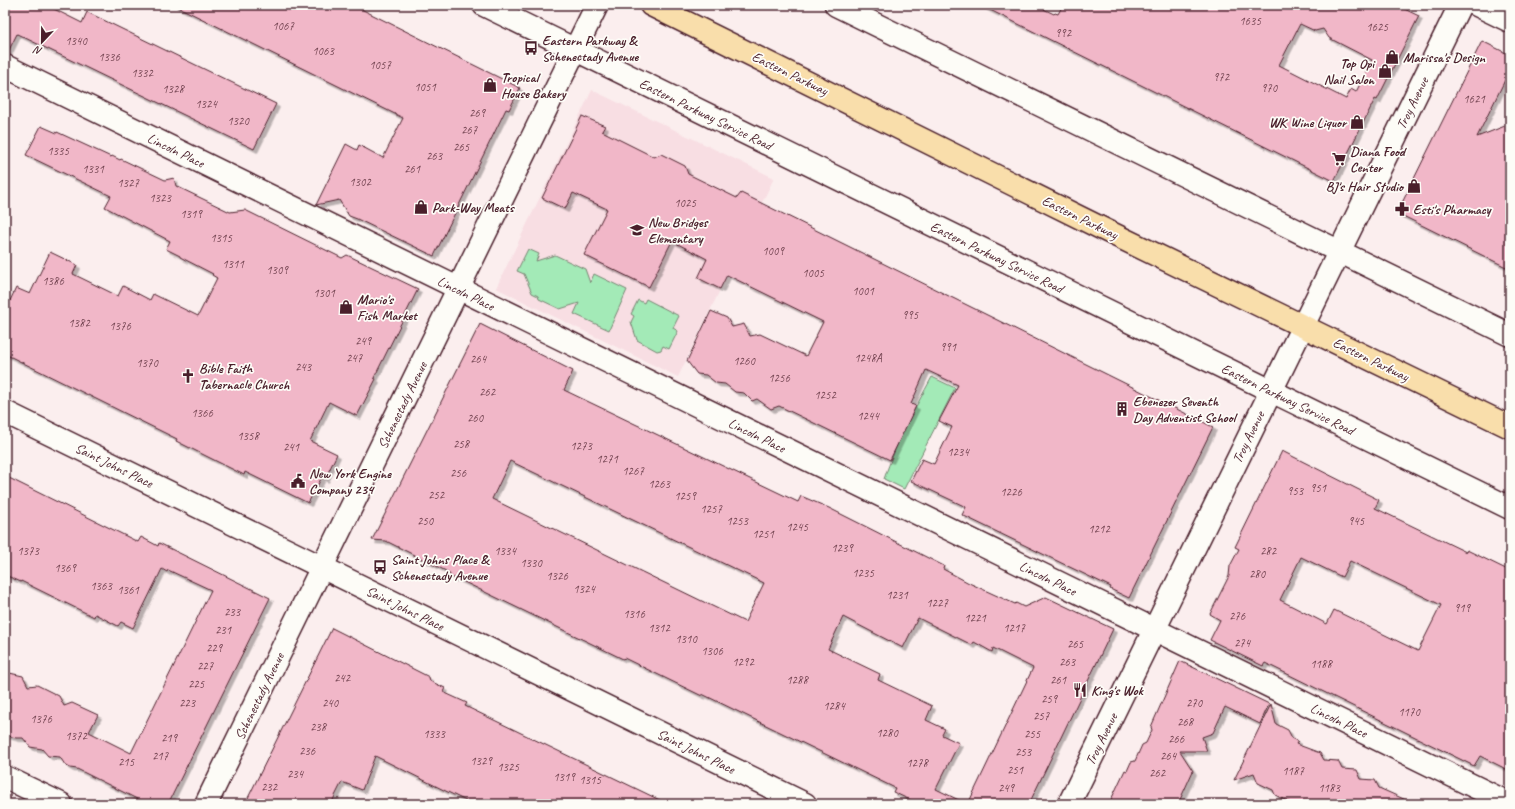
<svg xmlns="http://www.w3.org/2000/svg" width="1515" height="809" viewBox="0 0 1515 809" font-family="Caveat,sans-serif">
	<defs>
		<filter id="shadow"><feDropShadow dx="3.5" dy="3.5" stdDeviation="0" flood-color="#0004"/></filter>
	</defs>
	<rect width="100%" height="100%" fill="#fbeeee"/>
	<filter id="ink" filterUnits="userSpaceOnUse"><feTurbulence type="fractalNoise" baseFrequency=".025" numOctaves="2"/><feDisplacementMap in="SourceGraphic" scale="8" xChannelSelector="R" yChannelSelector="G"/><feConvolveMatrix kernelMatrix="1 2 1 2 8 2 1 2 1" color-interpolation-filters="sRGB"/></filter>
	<g filter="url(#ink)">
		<polygon fill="#f8dee3" points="592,90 774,178 678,377 496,288"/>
		<g fill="#a3eab7" stroke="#768471">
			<polygon points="528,249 539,254 536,261 555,255 585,269 590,283 594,274 627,290 609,330 574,314 579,303 560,309 539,299 538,296 532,293 524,274 517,271"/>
			<polygon points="646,299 679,316 673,328 678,331 669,349 663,346 661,350 657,351 637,340 631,322 634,316 631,314 638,300 644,303"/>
			<path d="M932 377 955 388 904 489 884 479C896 443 914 410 932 377Z"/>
		</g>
		<g fill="#f1b7c8" stroke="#4a1f2b" fill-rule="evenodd" filter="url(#shadow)">
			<polygon points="5,5 46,5 82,23 87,12 276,104 254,149 17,34 7,54 5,54"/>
			<polygon points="174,5 353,5 520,88 509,110 506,109 434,256 357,219 349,216 339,200 316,205 346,144 357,150 359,145 383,158 403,118"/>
			<path d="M980 5H1035L1054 14 1055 13 1058 14 1063 5H1396L1419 16 1377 100 1375 99 1334 181ZM1300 24 1315 31 1323 29 1329 38 1372 60 1356 92 1351 89 1346 99 1279 65Z"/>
			<polygon points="1482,41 1510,55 1510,82 1505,80 1477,137 1510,124 1510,269 1397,213"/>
			<polygon points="582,116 605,126 602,131 654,157 661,154 685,166 688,174 737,198 741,193 1213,427 1129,598 1110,589 1111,587 962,515 966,507 911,481 922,459 934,464 952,427 939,421 958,385 926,370 911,404 916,406 890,460 779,406 771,409 757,399 752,401 744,393 735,392 725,384 716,383 706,375 697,374 687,361 711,311 727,318 732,327 744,324 750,336 760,334 806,356 823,322 727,275 720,289 698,278 707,259 672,241 649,287 584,255 607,209 573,193 565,209 542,198"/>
			<polygon points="41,126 57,133 57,132 111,157 112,156 120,160 121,159 165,180 174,178 176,186 230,212 245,210 342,258 347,255 418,289 374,378 376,379 357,416 329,402 310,441 337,454 325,479 322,477 308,503 245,472 244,475 176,441 177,439 5,354 5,311 16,288 30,294 50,252 77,265 73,274 118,296 123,286 150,300 153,294 198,316 217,278 212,275 213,274 180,257 180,256 166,249 170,241 105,207 111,196 26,155"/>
			<path d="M480 324 573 371 564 390 589 402 798 502 801 496 829 508 944 566 943 569 969 583 1015 604 1016 603 1024 607 1046 597 1113 629 1029 804H968L1033 668 993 648 992 652 974 642 972 645 918 618 903 648 843 617 828 649 880 674 878 680 932 706 926 720 945 729 942 735 959 743 936 789 967 804H919L893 792 895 788 702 694V696L624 658 623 659 456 578H452L448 572 386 541 372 540ZM510 461 764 583 745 622 492 499Z"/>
			<path d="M1282 451 1379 500 1375 508 1466 552 1467 550 1510 571V771L1480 756 1474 766 1265 663 1263 666 1210 640 1220 620 1210 614 1229 576 1230 566 1239 549 1235 547ZM1301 557 1342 577 1350 561 1441 605 1418 651 1334 610 1327 624 1280 600Z"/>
			<polygon points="5,476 138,542 141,537 158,546 159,543 270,598 168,804 147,804 77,769 70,768 65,765 60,757 48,756 42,749 30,747 23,738 16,738 5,735 5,672 23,676 28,686 37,685 59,696 64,706 72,703 98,715 89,732 131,753 211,590 168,570 167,572 162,569 133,628 121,622 118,626 95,614 94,617 21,581 21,582 5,575"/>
			<polygon points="332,628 429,677 430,681 445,688 443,692 467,703 465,706 668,804 472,804 375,756 362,790 342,782 331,804 245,804"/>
			<polygon points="1180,661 1269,704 1260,724 1225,707 1213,733 1202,737 1207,751 1180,751 1193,771 1178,804 1109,804 1125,770 1127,771 1131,762 1135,761 1142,745 1146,743 1152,730 1151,727"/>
			<polygon points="1271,704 1276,724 1288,730 1292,738 1298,741 1296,744 1320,753 1324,760 1338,761 1342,769 1357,770 1361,779 1375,780 1379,788 1415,804 1293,804 1275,795 1273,790 1258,783 1254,773 1234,780"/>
		</g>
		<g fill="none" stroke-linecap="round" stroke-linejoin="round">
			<defs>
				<g id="street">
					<polyline points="484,5 1510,508"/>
					<polyline points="836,5 1510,335"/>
					<polyline points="1477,5 1510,21"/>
					<polyline points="5,66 1510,804"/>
					<polyline points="5,412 805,804"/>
					<polyline points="5,777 61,804"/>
					<polyline points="206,804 597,5"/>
					<polyline points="1069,804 1460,5"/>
				</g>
				<polyline id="primary" points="651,5 1107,231 1510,427"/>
			</defs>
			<use href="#street" stroke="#4a1f2b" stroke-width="25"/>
			<use href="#primary" stroke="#4a1f2b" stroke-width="25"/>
			<use href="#street" stroke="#fdfcf7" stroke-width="22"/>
			<use href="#primary" stroke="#f9deab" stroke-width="22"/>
		</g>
	</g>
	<defs>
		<symbol id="bus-bare" viewBox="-9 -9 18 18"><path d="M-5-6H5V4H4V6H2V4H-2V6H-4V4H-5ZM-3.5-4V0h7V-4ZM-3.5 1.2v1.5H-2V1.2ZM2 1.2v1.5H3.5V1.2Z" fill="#4a1f2b" stroke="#fdfcf7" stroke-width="2.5" paint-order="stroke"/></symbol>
		<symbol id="shop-bare" viewBox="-9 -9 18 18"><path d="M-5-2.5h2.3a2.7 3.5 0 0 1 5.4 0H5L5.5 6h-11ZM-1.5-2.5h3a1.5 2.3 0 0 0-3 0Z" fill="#4a1f2b" stroke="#fdfcf7" stroke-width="2.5" paint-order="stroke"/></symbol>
		<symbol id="supermarket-bare" viewBox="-9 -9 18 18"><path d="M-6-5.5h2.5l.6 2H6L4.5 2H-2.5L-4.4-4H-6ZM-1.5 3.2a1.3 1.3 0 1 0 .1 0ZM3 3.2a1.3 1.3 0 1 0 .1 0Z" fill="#4a1f2b" stroke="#fdfcf7" stroke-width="2.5" paint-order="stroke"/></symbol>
		<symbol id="pharmacy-bare" viewBox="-9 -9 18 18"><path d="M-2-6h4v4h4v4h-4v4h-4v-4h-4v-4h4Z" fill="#4a1f2b" stroke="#fdfcf7" stroke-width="2.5" paint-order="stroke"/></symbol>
		<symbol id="school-bare" viewBox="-9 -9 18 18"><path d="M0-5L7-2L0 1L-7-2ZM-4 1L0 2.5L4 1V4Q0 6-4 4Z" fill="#4a1f2b" stroke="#fdfcf7" stroke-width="2.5" paint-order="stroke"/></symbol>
		<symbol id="church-bare" viewBox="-9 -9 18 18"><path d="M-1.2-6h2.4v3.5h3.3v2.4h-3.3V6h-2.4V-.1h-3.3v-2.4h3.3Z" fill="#4a1f2b" stroke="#fdfcf7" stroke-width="2.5" paint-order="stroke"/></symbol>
		<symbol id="building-bare" viewBox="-9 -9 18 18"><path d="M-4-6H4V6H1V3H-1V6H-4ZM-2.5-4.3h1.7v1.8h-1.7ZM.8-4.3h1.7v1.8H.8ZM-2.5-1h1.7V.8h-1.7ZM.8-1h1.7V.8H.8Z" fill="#4a1f2b" stroke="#fdfcf7" stroke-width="2.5" paint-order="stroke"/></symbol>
		<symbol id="civic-bare" viewBox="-9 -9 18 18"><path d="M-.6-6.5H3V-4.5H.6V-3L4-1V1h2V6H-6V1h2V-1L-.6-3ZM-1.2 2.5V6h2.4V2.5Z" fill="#4a1f2b" stroke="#fdfcf7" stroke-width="2.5" paint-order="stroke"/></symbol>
		<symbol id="restaurant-bare" viewBox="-9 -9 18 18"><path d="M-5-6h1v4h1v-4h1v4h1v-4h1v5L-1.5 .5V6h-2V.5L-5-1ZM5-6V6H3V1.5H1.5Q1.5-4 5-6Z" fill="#4a1f2b" stroke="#fdfcf7" stroke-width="2.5" paint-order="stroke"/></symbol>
	</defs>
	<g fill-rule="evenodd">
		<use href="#bus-bare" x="521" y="38" width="20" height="20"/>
		<use href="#shop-bare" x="1382" y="47" width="20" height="20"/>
		<use href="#shop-bare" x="1375" y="61" width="20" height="20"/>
		<use href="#shop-bare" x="480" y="75" width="20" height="20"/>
		<use href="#shop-bare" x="1347" y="112" width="20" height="20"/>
		<use href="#supermarket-bare" x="1329" y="149" width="20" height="20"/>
		<use href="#shop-bare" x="1404" y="176" width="20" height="20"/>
		<use href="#shop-bare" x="411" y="197" width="20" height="20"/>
		<use href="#pharmacy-bare" x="1392" y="199" width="20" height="20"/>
		<use href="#school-bare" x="627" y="220" width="20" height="20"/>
		<use href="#shop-bare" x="336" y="297" width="20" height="20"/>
		<use href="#church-bare" x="178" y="366" width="20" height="20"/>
		<use href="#building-bare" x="1112" y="399" width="20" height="20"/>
		<use href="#civic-bare" x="288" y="471" width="20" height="20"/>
		<use href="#bus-bare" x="370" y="557" width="20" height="20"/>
		<use href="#restaurant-bare" x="1070" y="680" width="20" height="20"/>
	</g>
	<g text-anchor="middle" stroke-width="3.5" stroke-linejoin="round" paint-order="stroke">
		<g font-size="12" fill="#744552">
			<text x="1250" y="25">1635</text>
			<text x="283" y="30">1067</text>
			<text x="1377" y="31">1625</text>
			<text x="1063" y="37">992</text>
			<text x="76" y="45">1340</text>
			<text x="323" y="55">1063</text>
			<text x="109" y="61">1336</text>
			<text x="380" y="69">1057</text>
			<text x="142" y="77">1332</text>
			<text x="1221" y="81">972</text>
			<text x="425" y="91">1051</text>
			<text x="1269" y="92">970</text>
			<text x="173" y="93">1328</text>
			<text x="1474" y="103">1621</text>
			<text x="206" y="108">1324</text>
			<text x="477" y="117">269</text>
			<text x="238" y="125">1320</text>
			<text x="469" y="134">267</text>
			<text x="461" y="151">265</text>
			<text x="58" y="155">1335</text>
			<text x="434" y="160">263</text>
			<text x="93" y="173">1331</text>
			<text x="412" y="173">261</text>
			<text x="360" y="186">1302</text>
			<text x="128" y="187">1327</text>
			<text x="160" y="202">1323</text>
			<text x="685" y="207">1025</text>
			<text x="191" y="218">1319</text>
			<text x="221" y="242">1315</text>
			<text x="773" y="255">1009</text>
			<text x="233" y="268">1311</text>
			<text x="277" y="274">1309</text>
			<text x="813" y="277">1005</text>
			<text x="53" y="285">1386</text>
			<text x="863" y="295">1001</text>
			<text x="324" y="297">1301</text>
			<text x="910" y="319">995</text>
			<text x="79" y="327">1382</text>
			<text x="120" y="330">1376</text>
			<text x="363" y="345">249</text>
			<text x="948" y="351">991</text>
			<text x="354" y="362">247</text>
			<text x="868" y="362">1248A</text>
			<text x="478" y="363">264</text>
			<text x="744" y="365">1260</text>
			<text x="147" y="367">1370</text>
			<text x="303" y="371">243</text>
			<text x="779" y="382">1256</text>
			<text x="487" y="396">262</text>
			<text x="825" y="399">1252</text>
			<text x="202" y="417">1366</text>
			<text x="868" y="420">1244</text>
			<text x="475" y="422">260</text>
			<text x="248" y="440">1358</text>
			<text x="461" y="448">258</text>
			<text x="581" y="450">1273</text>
			<text x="291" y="451">241</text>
			<text x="958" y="456">1234</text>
			<text x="607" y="463">1271</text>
			<text x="633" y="475">1267</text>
			<text x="458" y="477">256</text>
			<text x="659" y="488">1263</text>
			<text x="1318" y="492">951</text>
			<text x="1295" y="495">953</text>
			<text x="1011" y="496">1226</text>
			<text x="436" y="499">252</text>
			<text x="685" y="500">1259</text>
			<text x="711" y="513">1257</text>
			<text x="425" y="525">250</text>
			<text x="737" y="525">1253</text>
			<text x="1356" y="525">945</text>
			<text x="797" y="531">1245</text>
			<text x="1099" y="533">1212</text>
			<text x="763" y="538">1251</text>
			<text x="842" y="552">1239</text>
			<text x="28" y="555">1373</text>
			<text x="505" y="555">1334</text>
			<text x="1268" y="555">282</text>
			<text x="531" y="567">1330</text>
			<text x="65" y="572">1369</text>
			<text x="863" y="577">1235</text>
			<text x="1257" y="578">280</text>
			<text x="557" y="580">1326</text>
			<text x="101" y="590">1363</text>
			<text x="584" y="593">1324</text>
			<text x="128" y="594">1361</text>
			<text x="897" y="599">1231</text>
			<text x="937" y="607">1227</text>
			<text x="1462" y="612">919</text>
			<text x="232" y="616">233</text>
			<text x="634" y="618">1316</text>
			<text x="1237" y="620">276</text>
			<text x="975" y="622">1221</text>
			<text x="659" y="632">1312</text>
			<text x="1014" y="632">1217</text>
			<text x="223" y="634">231</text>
			<text x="686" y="643">1310</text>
			<text x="1242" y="647">274</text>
			<text x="1075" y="648">265</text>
			<text x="214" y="652">229</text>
			<text x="712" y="655">1306</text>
			<text x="743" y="666">1292</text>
			<text x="1067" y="666">263</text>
			<text x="1321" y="668">1188</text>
			<text x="205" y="670">227</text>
			<text x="342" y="682">242</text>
			<text x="797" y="684">1288</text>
			<text x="1058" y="684">261</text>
			<text x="196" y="688">225</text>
			<text x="1049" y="703">259</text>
			<text x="187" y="707">223</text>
			<text x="330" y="707">240</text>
			<text x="1194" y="707">270</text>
			<text x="834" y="710">1284</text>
			<text x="1409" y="716">1170</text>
			<text x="1041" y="720">257</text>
			<text x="41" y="723">1376</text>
			<text x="1185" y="726">268</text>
			<text x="318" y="731">238</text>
			<text x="887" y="737">1280</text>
			<text x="434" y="738">1333</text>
			<text x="1032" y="738">255</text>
			<text x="76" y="740">1372</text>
			<text x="169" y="742">219</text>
			<text x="1176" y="743">266</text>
			<text x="307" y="755">236</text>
			<text x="1023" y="756">253</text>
			<text x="160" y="760">217</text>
			<text x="1168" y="760">264</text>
			<text x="481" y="765">1329</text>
			<text x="126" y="766">215</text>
			<text x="917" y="767">1278</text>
			<text x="508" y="771">1325</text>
			<text x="1015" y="774">251</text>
			<text x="1293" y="775">1187</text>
			<text x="1157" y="777">262</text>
			<text x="295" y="778">234</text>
			<text x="564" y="781">1319</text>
			<text x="590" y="784">1315</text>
			<text x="269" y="791">232</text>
			<text x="1006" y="792">249</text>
			<text x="1329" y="792">1183</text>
		</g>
		<g font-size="14" font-weight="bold" fill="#4a1f2b" stroke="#fdfcf7" text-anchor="start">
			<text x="542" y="45">Eastern Parkway &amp;<tspan x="542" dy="16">Schenectady Avenue</tspan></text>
			<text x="1403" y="62">Marissa's Design</text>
			<text x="1374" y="68" text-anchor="end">Top Opi<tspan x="1374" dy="16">Nail Salon</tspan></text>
			<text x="501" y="82">Tropical<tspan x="501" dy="16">House Bakery</tspan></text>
			<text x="1346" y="127" text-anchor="end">WK Wine Liquor</text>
			<text x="1350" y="156">Diana Food<tspan x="1350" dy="16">Center</tspan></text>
			<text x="1403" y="191" text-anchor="end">BJ's Hair Studio</text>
			<text x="432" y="212">Park-Way Meats</text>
			<text x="1413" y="214">Esti's Pharmacy</text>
			<text x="648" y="227">New Bridges<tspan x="648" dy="16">Elementary</tspan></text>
			<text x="357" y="304">Mario's<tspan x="357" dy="16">Fish Market</tspan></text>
			<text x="199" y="373">Bible Faith<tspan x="199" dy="16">Tabernacle Church</tspan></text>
			<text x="1133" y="406">Ebenezer Seventh<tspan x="1133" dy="16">Day Adventist School</tspan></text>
			<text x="309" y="478">New York Engine<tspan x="309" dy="16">Company 234</tspan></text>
			<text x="391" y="564">Saint Johns Place &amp;<tspan x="391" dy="16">Schenectady Avenue</tspan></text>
			<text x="1091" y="695">King's Wok</text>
		</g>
		<g font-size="14" fill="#4a1f2b" stroke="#fdfcf7">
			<text transform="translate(790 73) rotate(26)" y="5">Eastern Parkway</text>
			<text transform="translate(1412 103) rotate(-64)" y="5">Troy Avenue</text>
			<text transform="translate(706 114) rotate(26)" y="5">Eastern Parkway Service Road</text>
			<text transform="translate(176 150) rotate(26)" y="5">Lincoln Place</text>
			<text transform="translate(1080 217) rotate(26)" y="5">Eastern Parkway</text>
			<text transform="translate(997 257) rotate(26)" y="5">Eastern Parkway Service Road</text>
			<text transform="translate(466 293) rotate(26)" y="5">Lincoln Place</text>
			<text transform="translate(1371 359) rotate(26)" y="5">Eastern Parkway</text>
			<text transform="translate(1288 399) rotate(26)" y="5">Eastern Parkway Service Road</text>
			<text transform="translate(402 405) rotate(-64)" y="5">Schenectady Avenue</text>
			<text transform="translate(757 435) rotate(26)" y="5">Lincoln Place</text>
			<text transform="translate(1248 437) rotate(-64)" y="5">Troy Avenue</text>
			<text transform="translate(114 465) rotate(26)" y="5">Saint Johns Place</text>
			<text transform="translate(1048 578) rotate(26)" y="5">Lincoln Place</text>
			<text transform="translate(405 608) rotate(26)" y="5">Saint Johns Place</text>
			<text transform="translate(259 696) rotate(-64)" y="5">Schenectady Avenue</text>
			<text transform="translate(1339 720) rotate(26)" y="5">Lincoln Place</text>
			<text transform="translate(1101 739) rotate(-64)" y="5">Troy Avenue</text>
			<text transform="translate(696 751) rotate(26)" y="5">Saint Johns Place</text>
		</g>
	</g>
	<rect width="1515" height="809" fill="none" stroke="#fdfcf7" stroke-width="20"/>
	<rect x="10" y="10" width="1495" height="789" fill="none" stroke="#4a1f2b" stroke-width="1.5" filter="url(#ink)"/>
	<g transform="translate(42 42) rotate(202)" stroke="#fdfcf7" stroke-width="3" paint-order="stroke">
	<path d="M0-3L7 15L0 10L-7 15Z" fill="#4a1f2b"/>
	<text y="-6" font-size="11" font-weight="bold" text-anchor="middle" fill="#4a1f2b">N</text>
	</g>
</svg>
